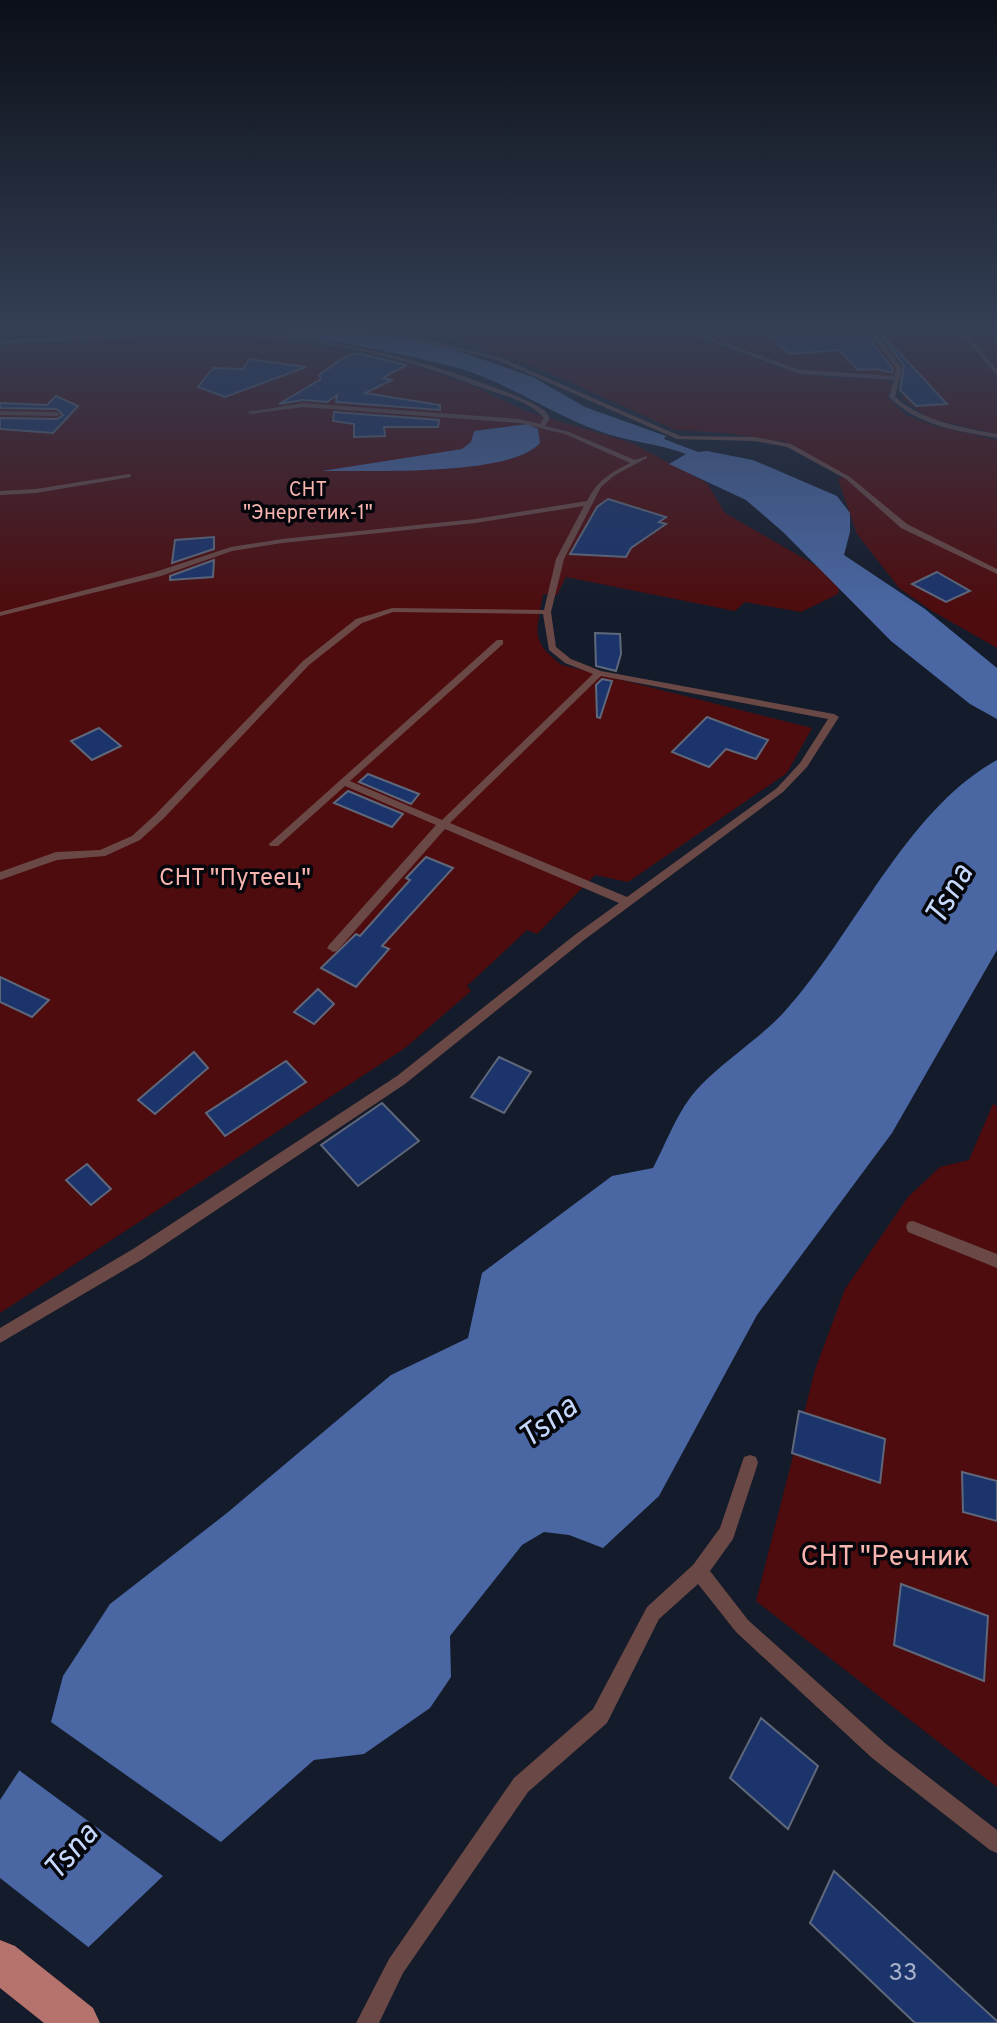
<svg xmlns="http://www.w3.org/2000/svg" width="997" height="2023" viewBox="0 0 997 2023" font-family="Overpass,sans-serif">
	<rect width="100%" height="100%" fill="#141b2a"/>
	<g fill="#4e0c0e">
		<polygon points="375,326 666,326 782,369 825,377 884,380 893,384 887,397 906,415 934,426 997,440 997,648 932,611 899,588 857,534 838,479 846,477 787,442 726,433 675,430 548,372 462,342"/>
		<polygon points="679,326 997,326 997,434 928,418 902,398 907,390 900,379 798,370"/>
		<path d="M209 334 278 338 414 365 476 387 525 411 632 443 707 483 725 513 841 580 838 594 801 612 745 602 735 611 566 577 557 595 543 594C537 631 529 641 562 665L812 728 787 773 628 882 595 875 537 934 527 930 467 986 471 991 405 1048 0 1313V345C70 344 139 335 209 334Z"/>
		<polygon points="993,1104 997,1106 997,1787 756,1601 815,1370 845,1289 908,1197 940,1167 969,1160"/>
	</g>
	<g fill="#4a67a3">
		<path d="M0 326H346L447 347 533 377 585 407 666 436 664 439 698 452 707 451 753 460 837 496 850 513V532L844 555 925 609 997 668V719L970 704 891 641 783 532 746 500 669 464 686 454C657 443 628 442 599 431 549 413 506 381 454 367 396 352 334 340 274 334 183 326 91 332 0 335Z"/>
		<path d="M527 424 538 429 540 443C510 477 370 470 322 471L462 449 471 442 474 431Z"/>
		<path d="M997 760V950L892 1133 757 1315 659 1496 603 1548 569 1535 544 1532 522 1545 450 1636 451 1677 430 1708 364 1754 314 1760 221 1842 163 1876 9 2023H0V1800L51 1722 63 1676 110 1604 227 1513 391 1375 468 1338 482 1273 612 1176 653 1168C665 1145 675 1118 690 1098 712 1068 759 1040 785 1011 854 935 906 810 997 760Z"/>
	</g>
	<g fill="#141b2a">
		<polygon points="48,1720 51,1722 225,1845 167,1879 16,1768"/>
		<polygon points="0,1878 92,1950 15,2023 0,2023"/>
	</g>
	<g fill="#1c346c" stroke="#5f687b" stroke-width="2">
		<polygon points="759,326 778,326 790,341 797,339 790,326 840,326 847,334 865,333 893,369 892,373 877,369 858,370 839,350 790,354"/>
		<polygon points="881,335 883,335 947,404 916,406 900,390 904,366"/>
		<polygon points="357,353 406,365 383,378 392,380 365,393 440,405 440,410 336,402 337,395 327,402 303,400 279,404 321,379 319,375 345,357"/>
		<polygon points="249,359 306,367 225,397 198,387 213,368 243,369"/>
		<polygon points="56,396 78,406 53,433 0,429 0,418 57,419 63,415 57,409 0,408 0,403 47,405"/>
		<polygon points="334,412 439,420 438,427 384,427 385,436 354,437 354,424 333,421"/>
		<polygon points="608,499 666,517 659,522 666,524 631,548 626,557 570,554 597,507"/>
		<polygon points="214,537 214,549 172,563 175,540"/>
		<polygon points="214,560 213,577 170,580 170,576"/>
		<polygon points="937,572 970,591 946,602 912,584"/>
		<polygon points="595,633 620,634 621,654 616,671 596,666"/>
		<polygon points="602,679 612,681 600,718 597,717 596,685"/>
		<polygon points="707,717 768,740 756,759 726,749 709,767 672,752"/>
		<polygon points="99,728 121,746 92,760 71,741"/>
		<polygon points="368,774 419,794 411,804 359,782"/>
		<polygon points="348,791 403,814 392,827 334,803"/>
		<polygon points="426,857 453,868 382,946 389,949 356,987 321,968 356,934 360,936 410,880 406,878"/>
		<polygon points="0,977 49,1000 32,1017 0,1002"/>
		<polygon points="318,989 334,1004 314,1024 294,1012"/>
		<polygon points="194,1052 208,1068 155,1114 138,1100"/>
		<polygon points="499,1057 531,1072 504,1113 471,1097"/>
		<polygon points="286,1061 306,1082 225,1136 206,1113"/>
		<polygon points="382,1103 419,1141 358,1186 321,1145"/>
		<polygon points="87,1164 111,1189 91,1205 66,1180"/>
		<polygon points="799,1411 885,1439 880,1483 792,1453"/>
		<polygon points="962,1472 997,1481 997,1521 963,1512"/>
		<polygon points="901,1584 988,1616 984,1681 894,1645"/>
		<polygon points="761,1718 818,1766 788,1829 730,1778"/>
		<polygon points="834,1871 997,2021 997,2023 915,2023 810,1923"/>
	</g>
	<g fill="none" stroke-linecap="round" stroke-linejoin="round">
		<g fill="#694845" fill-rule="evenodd">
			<polygon points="356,326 365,326 499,357 680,436 755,437 791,444 850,477 907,524 997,569 997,574 901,528 846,479 787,447 755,441 677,439 495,359"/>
			<path d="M670 326H677L801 370 894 376 896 368 864 326H870L902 368 895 397C924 422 960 427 997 434V438C958 431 918 426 889 397L894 380 800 374Z"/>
			<polygon points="781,326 787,326 794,338 790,338"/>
			<polygon points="955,326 961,326 997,370 997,376"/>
			<path d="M214 330C323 335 432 358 532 403L545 411 550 418 545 426 569 432 635 460 647 456V458L615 475 601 487 564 559 551 612 556 647 571 659 601 671 834 714 839 717 807 767 783 792 584 940 405 1084 143 1259 0 1343V1328L133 1249 397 1076 576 934 619 903 445 829 337 951 333 952 327 948 329 945 436 825 345 786 278 846H270L269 844 497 640H503V644L350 781 442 820 593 674 565 663 549 650 543 614 393 612 362 623 309 665 164 818 140 840 105 856 57 860 0 880V872L56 852 100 850 132 836 156 814 303 661 356 619 392 608 544 610 556 559 584 506 475 523 282 543 232 551 161 576 0 616V612L155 572 231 547 282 539 475 519 587 501C597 481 610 473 630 463L565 434 519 423 303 407 250 414 247 412 303 403 519 419 540 424 544 418C528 400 501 395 479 387 395 353 303 335 212 334 141 333 71 342 0 344V340L160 331ZM601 676 828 719 800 763 777 788 627 897 450 823Z"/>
			<polygon points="0,411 57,412 60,414 57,416 0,415"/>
			<polygon points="129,474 131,475 131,477 36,493 0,495 0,491 36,489"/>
			<polygon points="913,1221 997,1254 997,1268 908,1232 906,1227 908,1222"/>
			<polygon points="750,1455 756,1457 758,1463 733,1539 710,1571 748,1620 886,1744 997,1830 997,1853 990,1850 872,1758 736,1632 698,1584 659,1619 607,1723 528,1792 403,1973 379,2023 356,2023 389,1959 514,1778 593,1709 647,1607 693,1565 720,1528 742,1463 744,1457"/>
		</g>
		<polygon fill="#b6736d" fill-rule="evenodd" points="0,1940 15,1946 93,2008 100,2023 44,2023 0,1988"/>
	</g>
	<linearGradient id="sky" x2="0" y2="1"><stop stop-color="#0b0f17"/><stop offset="0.54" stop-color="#343f55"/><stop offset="1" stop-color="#343f55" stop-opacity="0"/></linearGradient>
	<rect width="997" height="609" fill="url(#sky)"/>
	<g text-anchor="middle" stroke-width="7" stroke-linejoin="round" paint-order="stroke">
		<g font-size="20" fill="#f8b5af" stroke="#04060c">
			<text x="308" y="496">СНТ<tspan x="308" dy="23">"Энергетик-1"</tspan></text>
		</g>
		<g font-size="24" fill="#f8b5af" stroke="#04060c">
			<text x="235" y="885">СНТ "Путеец"</text>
		</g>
		<g font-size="24" fill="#a8b1c8">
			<text x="903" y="1980">33</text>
		</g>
		<g font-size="28" fill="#f8b5af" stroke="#04060c">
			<text x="885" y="1565">СНТ "Речник</text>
		</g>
		<g font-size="32" font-style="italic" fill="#c5d7fa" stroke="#04060c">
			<text transform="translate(948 894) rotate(-60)" y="11">Tsna</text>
			<text transform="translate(547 1421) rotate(-37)" y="11">Tsna</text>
			<text transform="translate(70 1851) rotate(-49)" y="11">Tsna</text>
		</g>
	</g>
</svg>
